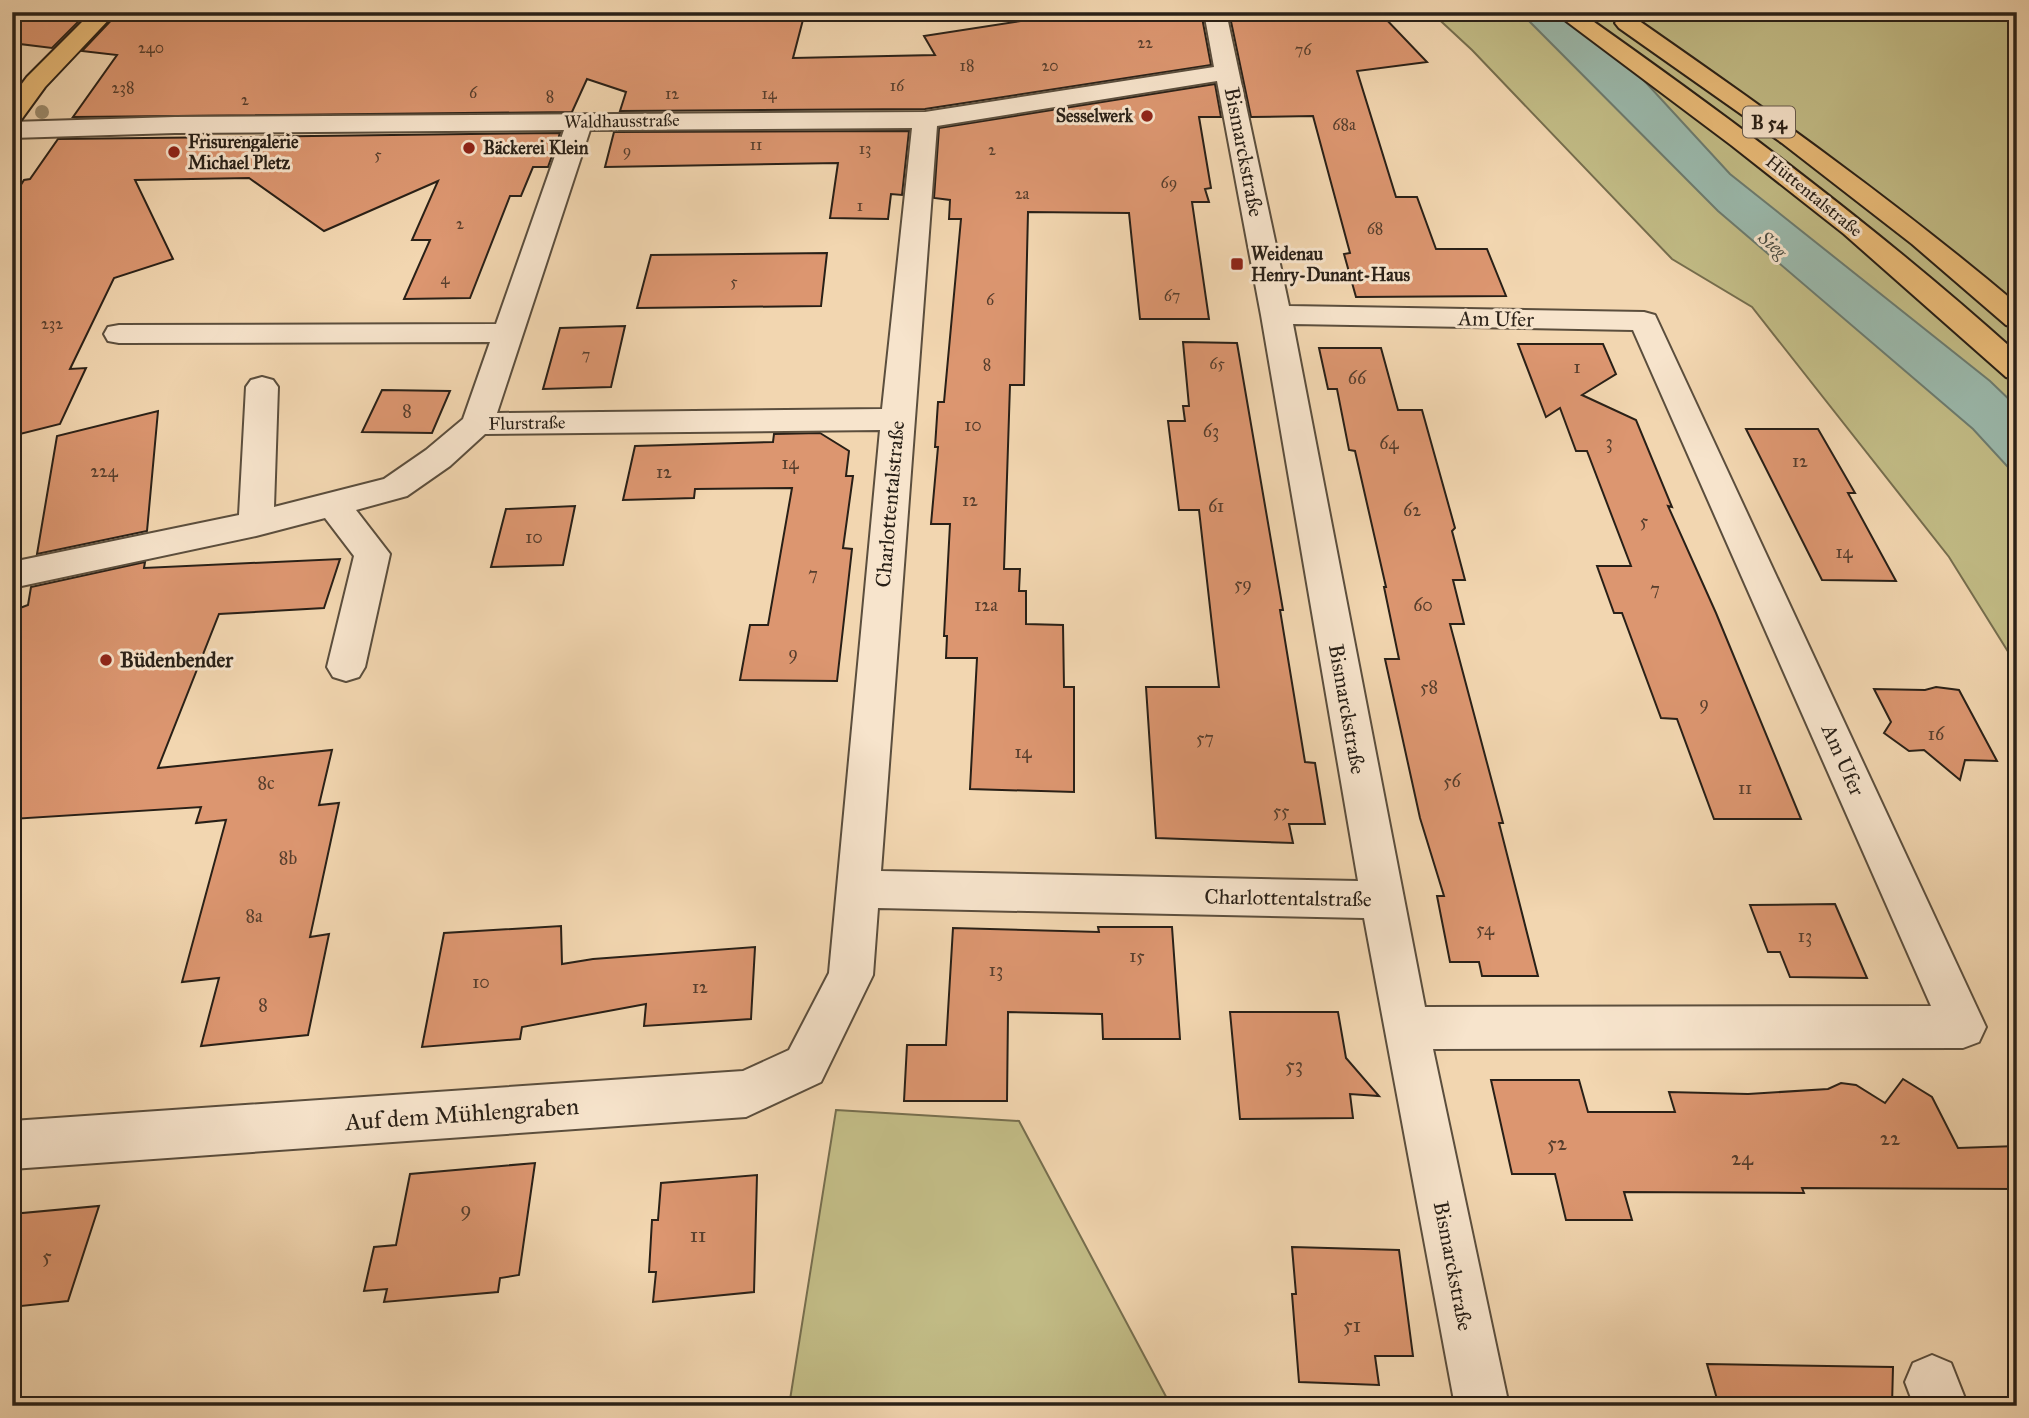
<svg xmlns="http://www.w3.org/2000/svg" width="2029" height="1418" viewBox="0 0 2029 1418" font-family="'IM FELL Great Primer',serif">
	<rect width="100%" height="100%" fill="#f2d6b0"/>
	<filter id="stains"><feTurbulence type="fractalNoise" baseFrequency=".00286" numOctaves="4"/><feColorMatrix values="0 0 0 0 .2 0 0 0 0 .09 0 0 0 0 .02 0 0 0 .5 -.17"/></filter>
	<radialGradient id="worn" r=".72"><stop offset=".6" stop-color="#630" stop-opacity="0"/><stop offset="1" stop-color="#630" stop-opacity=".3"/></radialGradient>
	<g fill="#c2bc86" stroke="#766e4e" stroke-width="2">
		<polygon points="1431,12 2017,12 2017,666 1949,557 1752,307 1672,259 1472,50"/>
		<polygon points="836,1110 1019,1121 1171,1406 789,1406"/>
	</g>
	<polygon fill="#9bb9ac" stroke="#6d7c70" stroke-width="2" points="1520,12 1581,12 1730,174 1990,381 2017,407 2017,477 1973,429 1718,211"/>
	<g fill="#dc9670" stroke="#292017" stroke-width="2">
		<polygon points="12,12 88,12 52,48 12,43"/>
		<polygon points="119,12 805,12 793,58 935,55 924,36 1079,12 1201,12 1211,65 925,109 620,111 626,92 587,79 572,112 73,117 117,55 82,51"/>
		<polygon points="1229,12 1307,12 1309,18 1383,16 1427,62 1357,71 1396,197 1417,197 1436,249 1487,249 1506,296 1356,297 1344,254 1350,253 1313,116 1251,117"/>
		<polygon points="1215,84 1221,117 1199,117 1211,188 1205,189 1209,202 1192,202 1209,319 1140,319 1129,213 1028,212 1024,385 1010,385 1004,569 1020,569 1019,591 1026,591 1026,624 1063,625 1064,687 1074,687 1074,792 970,789 977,658 946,658 947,636 944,636 950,524 931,524 938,447 935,447 938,402 944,402 961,219 949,219 950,200 934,198 939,128"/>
		<polygon points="909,131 902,195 891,194 888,219 830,218 838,163 605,167 614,132"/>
		<polygon points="560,133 548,167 533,167 521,196 510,196 470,298 404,299 430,240 412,240 438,181 324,231 249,178 135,180 173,259 114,278 70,369 86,368 60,424 12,436 12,199 24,180 30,179 58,139"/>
		<polygon points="827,253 821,306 637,308 651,255"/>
		<polygon points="625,326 611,387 543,389 560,328"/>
		<polygon points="1183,342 1237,343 1283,610 1280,610 1305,762 1315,763 1325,824 1289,824 1293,843 1156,838 1146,687 1219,687 1199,510 1179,510 1168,421 1185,421 1183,406 1189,406"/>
		<polygon points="1518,344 1603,344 1616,374 1582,395 1636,420 1672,507 1668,506 1716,613 1801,819 1714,819 1677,719 1661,718 1622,613 1614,613 1597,566 1631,566 1587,451 1576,451 1560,408 1546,417"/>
		<polygon points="1319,348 1381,348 1398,410 1422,410 1455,528 1452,531 1465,580 1453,580 1464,624 1450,624 1503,823 1499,823 1538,976 1482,976 1479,962 1450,962 1437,896 1444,896 1420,818 1385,659 1399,659 1384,587 1386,587 1355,451 1349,450 1337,389 1328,389"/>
		<polygon points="382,390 450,391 432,433 362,432"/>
		<polygon points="158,411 147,531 37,554 57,436"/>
		<polygon points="1746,429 1818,429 1855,493 1848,493 1896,581 1822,580"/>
		<polygon points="820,433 849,451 846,476 853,476 843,548 852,549 837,681 740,680 750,625 768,625 792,488 695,489 694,498 623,500 635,446 773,442 774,434"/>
		<polygon points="575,506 563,565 491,567 506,509"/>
		<polygon points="340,559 324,608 219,614 158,768 332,750 319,805 339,803 310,937 329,934 308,1035 201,1046 219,978 182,982 226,820 196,823 201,807 12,819 12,611 28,605 31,587 145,562 144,568"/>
		<polygon points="1936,687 1959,690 1997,761 1965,760 1960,780 1924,750 1909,751 1884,733 1891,722 1874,689 1925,690"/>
		<polygon points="1835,904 1867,978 1790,977 1780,952 1768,952 1750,905"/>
		<polygon points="561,926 562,964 593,959 755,947 751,1019 644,1026 646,1004 522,1027 520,1039 422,1047 444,933"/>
		<polygon points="1098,927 1172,927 1180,1039 1103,1039 1102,1014 1008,1012 1007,1101 904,1101 907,1045 946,1045 953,928 1099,932"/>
		<polygon points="1230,1012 1338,1012 1346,1058 1379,1096 1350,1094 1353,1118 1240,1119"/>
		<polygon points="1903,1079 1932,1097 1958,1148 2017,1146 2017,1189 1802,1188 1804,1193 1624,1192 1632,1220 1566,1220 1555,1174 1512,1174 1491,1080 1579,1080 1588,1112 1675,1112 1669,1092 1748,1094 1828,1089 1841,1083 1856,1085 1885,1103"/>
		<polygon points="535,1163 519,1275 500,1278 498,1292 384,1302 387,1289 364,1291 374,1247 396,1245 410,1174"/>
		<polygon points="757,1175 754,1292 653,1302 656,1272 649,1272 652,1220 658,1220 661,1183"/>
		<polygon points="99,1206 68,1301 12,1307 12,1214"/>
		<polygon points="1292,1247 1399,1250 1413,1356 1375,1356 1379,1385 1299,1382 1292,1294 1296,1294"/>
		<polygon points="1707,1364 1893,1367 1892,1406 1719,1406"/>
	</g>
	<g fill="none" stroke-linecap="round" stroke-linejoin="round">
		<defs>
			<g id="minor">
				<path d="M1204 12H1226L1289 306 1644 312 1655 315 1979 1012 1986 1027 1979 1042 1963 1048 1433 1049 1509 1406H1455L1364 918 878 908 873 975 821 1082 746 1117 12 1169V1121L743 1071 789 1050 829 973 880 430 485 434 450 466 407 496 356 510 390 554 365 667 359 677 346 681 333 677 327 667 354 556 325 518 256 536 12 588V562L239 515 246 387 251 380 262 377 273 380 278 387 274 507 384 479 426 450 463 419 490 342 119 343 108 341 104 334 108 327 119 325 496 324 564 130 175 133 12 138V122L175 117 925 112 1214 67ZM1217 81 1261 315 1358 881 881 871 937 126ZM912 128 882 409 497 413 590 130ZM1293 324 1633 330 1931 1006 1425 1007Z"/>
				<polygon points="1932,1355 1951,1363 1968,1406 1914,1406 1905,1382 1913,1363"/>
			</g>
			<polygon id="major" points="92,12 116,12 45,87 21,120 12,122 12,97 27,77"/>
			<g id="highway">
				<path d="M1554 12H1580C1732 119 1879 229 2017 353V380L2006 377 1844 234 1731 145Z"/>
				<path d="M1627 16 1635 18C1766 109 1895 201 2017 304V328L2006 325 1912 244 1782 143 1619 28 1615 23 1619 18Z"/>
			</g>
		</defs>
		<use href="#minor" stroke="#5b4e3d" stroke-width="4"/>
		<use href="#major" stroke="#292017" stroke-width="4"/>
		<use href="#highway" stroke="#292017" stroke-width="4"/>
		<use href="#minor" fill="#f7e4cc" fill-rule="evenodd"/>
		<use href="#major" fill="#e9bb78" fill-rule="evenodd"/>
		<use href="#highway" fill="#e9bb78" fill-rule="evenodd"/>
	</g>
	<circle fill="#9d8c6e" cx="42" cy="112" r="7"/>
	<g fill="#8f2418" stroke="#f7e4cc" stroke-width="2.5">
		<circle cx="1147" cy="116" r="7"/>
		<circle cx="469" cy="148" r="7"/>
		<circle cx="174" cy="152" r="7"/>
		<rect x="1230" y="257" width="14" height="14" rx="3.5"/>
		<circle cx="106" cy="660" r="7"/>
	</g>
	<g text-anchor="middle" stroke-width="6" stroke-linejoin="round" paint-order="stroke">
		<g font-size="16" fill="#563e2d">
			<text x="1145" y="48">22</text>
			<text x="151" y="53">240</text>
			<text x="1303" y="55">76</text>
			<text x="967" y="71">18</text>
			<text x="1050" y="71">20</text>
			<text x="897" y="91">16</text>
			<text x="123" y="93">238</text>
			<text x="473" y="98">6</text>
			<text x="672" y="99">12</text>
			<text x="769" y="99">14</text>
			<text x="550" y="102">8</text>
			<text x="245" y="105">2</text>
			<text x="1344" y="130">68a</text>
			<text x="756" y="150">11</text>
			<text x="865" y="154">13</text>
			<text x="992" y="155">2</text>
			<text x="627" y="156">9</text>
			<text x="378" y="160">5</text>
			<text x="1169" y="188">69</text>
			<text x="1022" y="199">2a</text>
			<text x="860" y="211">1</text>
			<text x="460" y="229">2</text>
			<text x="1375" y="234">68</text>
			<text x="445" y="284">4</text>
			<text x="734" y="287">5</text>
			<text x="1172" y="301">67</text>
			<text x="990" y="305">6</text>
			<text x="52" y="329">232</text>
			<text x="586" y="360">7</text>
			<text x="1217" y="369">65</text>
			<text x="987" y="370">8</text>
		</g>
		<g font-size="18" font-weight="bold" fill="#292017" stroke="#f7e4cc" text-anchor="start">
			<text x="1133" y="122" text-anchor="end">Sesselwerk</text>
			<text x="188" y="148">Frisurengalerie<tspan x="188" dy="21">Michael Pletz</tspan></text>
			<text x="483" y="154">Bäckerei Klein</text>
			<text x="1251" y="260">Weidenau<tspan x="1251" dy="21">Henry-Dunant-Haus</tspan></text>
		</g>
		<g font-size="18" fill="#292017" stroke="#f7e4cc">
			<text transform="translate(622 121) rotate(-1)" y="6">Waldhausstraße</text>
			<text transform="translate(1814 196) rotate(39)" y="6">Hüttentalstraße</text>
			<text transform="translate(527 423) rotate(-1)" y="6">Flurstraße</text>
		</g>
		<g font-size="18" fill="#563e2d">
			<text x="1577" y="373">1</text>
			<text x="1357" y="384">66</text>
			<text x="407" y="417">8</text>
			<text x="973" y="431">10</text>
			<text x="1211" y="437">63</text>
			<text x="1609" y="448">3</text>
			<text x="1389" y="449">64</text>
			<text x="1800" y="467">12</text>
			<text x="790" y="469">14</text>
			<text x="104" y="477">224</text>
			<text x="664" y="478">12</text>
			<text x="970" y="506">12</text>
			<text x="1216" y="512">61</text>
			<text x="1412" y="516">62</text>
			<text x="1644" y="527">5</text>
			<text x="534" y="543">10</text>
			<text x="1844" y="558">14</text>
			<text x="813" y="580">7</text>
			<text x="1243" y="590">59</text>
			<text x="1655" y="595">7</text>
			<text x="986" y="611">12a</text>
			<text x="1423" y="611">60</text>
			<text x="793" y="659">9</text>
			<text x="1429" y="693">58</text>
			<text x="1704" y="709">9</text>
			<text x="1936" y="740">16</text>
			<text x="1205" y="744">57</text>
			<text x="1023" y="758">14</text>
			<text x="1452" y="787">56</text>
			<text x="266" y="789">8c</text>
			<text x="1745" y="794">11</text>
			<text x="1281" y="817">55</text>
			<text x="288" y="864">8b</text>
			<text x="254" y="922">8a</text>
			<text x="1485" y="935">54</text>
			<text x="1805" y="942">13</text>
			<text x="1137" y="962">15</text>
			<text x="996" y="976">13</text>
			<text x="481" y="988">10</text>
			<text x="700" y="993">12</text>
			<text x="263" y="1011">8</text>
		</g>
		<rect fill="#f7e4cc" stroke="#675b4d" stroke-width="2" x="1743" y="106.5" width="52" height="31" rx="5"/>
		<g font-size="19" font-weight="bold" fill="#292017">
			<text x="1769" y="129">B 54</text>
		</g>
		<g font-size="19" font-style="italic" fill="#4b4e44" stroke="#f7e4cc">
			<text transform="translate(1773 244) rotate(41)" y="7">Sieg</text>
		</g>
		<g font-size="21" fill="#292017" stroke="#f7e4cc">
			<text transform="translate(1244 152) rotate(79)" y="7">Bismarckstraße</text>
			<text transform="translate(1496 319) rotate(1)" y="7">Am Ufer</text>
			<text transform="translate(890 504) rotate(-85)" y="7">Charlottentalstraße</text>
			<text transform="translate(1347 709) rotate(80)" y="7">Bismarckstraße</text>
			<text transform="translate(1843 760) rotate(66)" y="7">Am Ufer</text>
			<text transform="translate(1288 898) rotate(1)" y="7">Charlottentalstraße</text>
			<text transform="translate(1453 1266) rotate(79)" y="7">Bismarckstraße</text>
		</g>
		<g font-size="21" font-weight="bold" fill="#292017" stroke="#f7e4cc" text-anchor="start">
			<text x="120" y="667">Büdenbender</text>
		</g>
		<g font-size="21" fill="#563e2d">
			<text x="1294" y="1072">53</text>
			<text x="1890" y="1145">22</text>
			<text x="1557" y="1150">52</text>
			<text x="1742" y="1165">24</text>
			<text x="466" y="1216">9</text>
			<text x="698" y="1242">11</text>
			<text x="47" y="1263">5</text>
			<text x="1352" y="1332">51</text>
		</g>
		<g font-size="24" fill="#292017" stroke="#f7e4cc">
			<text transform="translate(462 1114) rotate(-4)" y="8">Auf dem Mühlengraben</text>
		</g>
	</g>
	<rect width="2029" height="1418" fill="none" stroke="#f2d6b0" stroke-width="42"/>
	<rect x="14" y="14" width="2001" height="1390" fill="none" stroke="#292017" stroke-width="3.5"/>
	<rect x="21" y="21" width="1987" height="1376" fill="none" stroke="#292017" stroke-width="2"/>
	<rect width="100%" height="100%" filter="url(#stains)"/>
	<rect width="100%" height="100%" fill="url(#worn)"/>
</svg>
